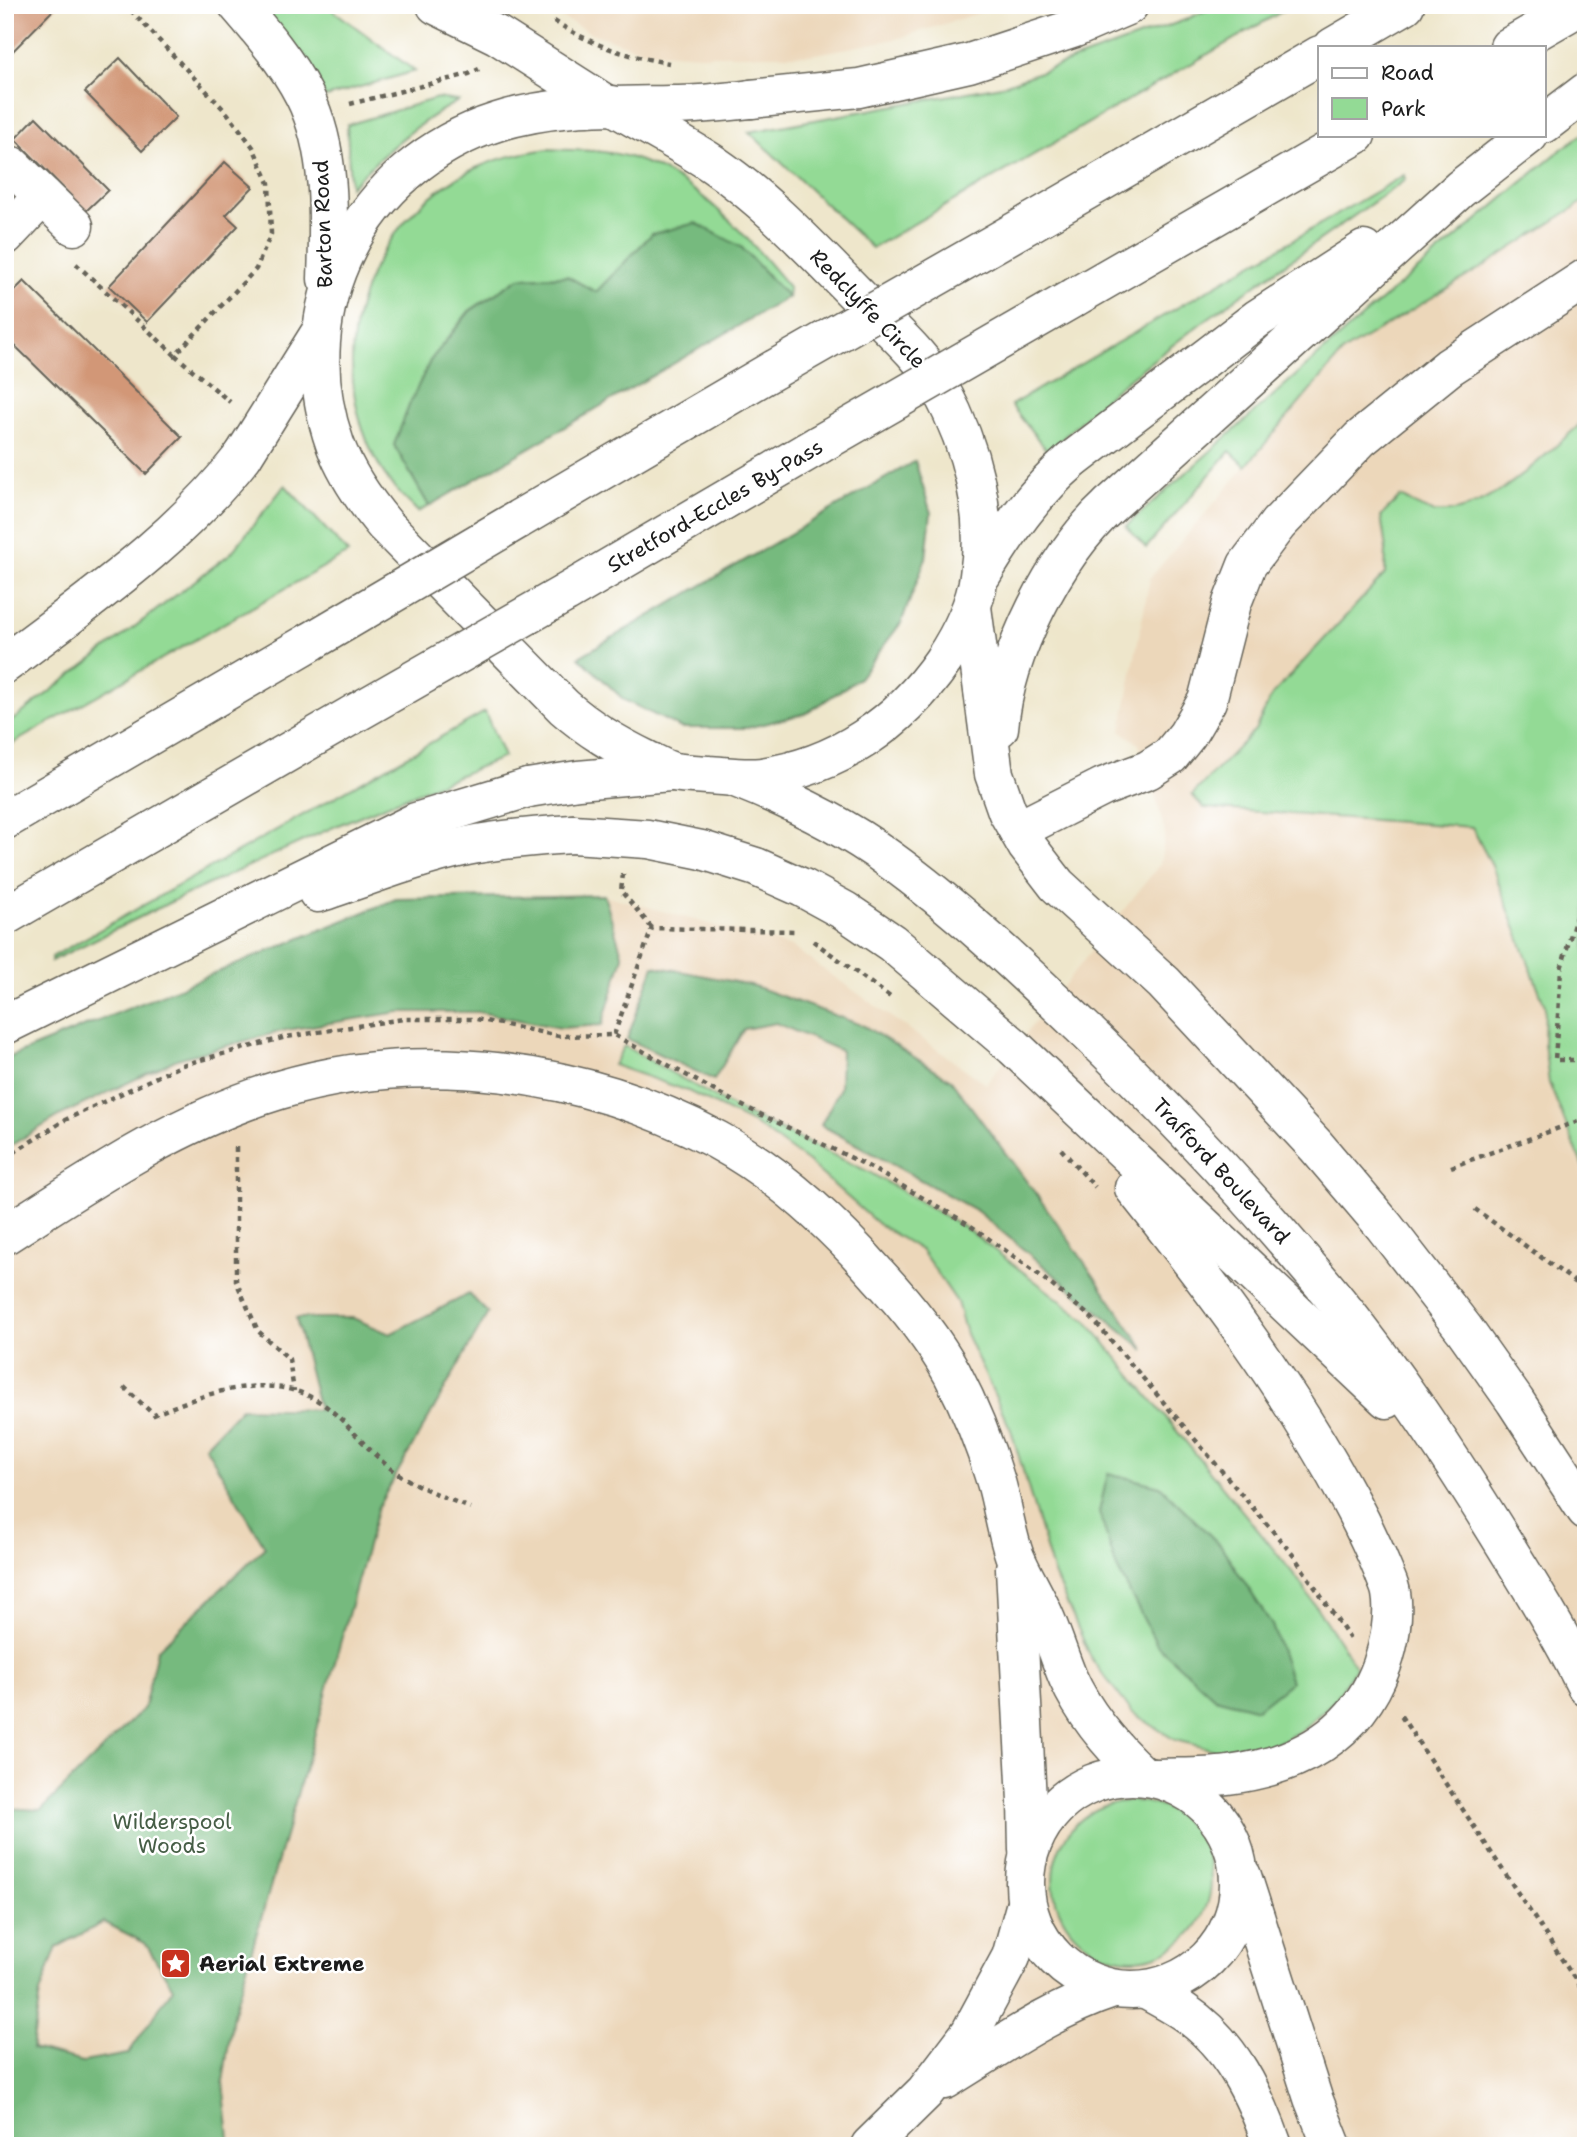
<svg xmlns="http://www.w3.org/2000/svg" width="1591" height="2151" viewBox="0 0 1591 2151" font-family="'Shantell Sans',sans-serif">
	<rect width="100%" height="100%" fill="#fff"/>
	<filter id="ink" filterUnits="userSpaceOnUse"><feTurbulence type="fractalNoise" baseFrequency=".0143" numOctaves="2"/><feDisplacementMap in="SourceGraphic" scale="14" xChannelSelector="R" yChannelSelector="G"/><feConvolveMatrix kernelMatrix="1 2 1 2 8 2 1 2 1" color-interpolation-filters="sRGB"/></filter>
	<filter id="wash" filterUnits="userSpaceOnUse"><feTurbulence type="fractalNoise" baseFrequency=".00686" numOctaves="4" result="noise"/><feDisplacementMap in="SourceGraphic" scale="28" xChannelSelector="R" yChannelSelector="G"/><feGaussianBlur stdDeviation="1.57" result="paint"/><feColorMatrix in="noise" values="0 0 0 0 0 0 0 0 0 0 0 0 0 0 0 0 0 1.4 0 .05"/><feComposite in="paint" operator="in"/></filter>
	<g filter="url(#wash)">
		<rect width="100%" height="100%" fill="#eee6cb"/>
		<g fill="#ecd7ba">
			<polygon points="538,5 1005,5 896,39 810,55 699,55 644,51 591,33"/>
			<polygon points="1586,200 1586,2146 5,2146 5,1059 396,899 604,895 792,947 986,1084 1160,864 1165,833 1156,798 1139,744 1121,731 1150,578 1344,351 1484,266"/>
		</g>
		<g fill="#93da95" stroke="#587b58" stroke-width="2">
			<polygon points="259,5 326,5 415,71 326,97"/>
			<polygon points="1217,5 1293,5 872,248 749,132 1001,86 1185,20"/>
			<path d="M437 98 458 101C416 123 383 154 350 187L347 125Z"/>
			<polygon points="1586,132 1586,200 1484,266 1344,351 1246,466 1230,451 1146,548 1126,526 1364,315 1563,148"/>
			<path d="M548 149C574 151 604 149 629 157 698 178 744 233 789 287L788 297 741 247 652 234 596 293 567 276 519 278 469 311 430 361 394 445 429 506 418 512C409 502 397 492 389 481 314 373 358 223 476 168 500 157 523 153 548 149Z"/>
			<polygon points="1404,175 1405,180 1204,321 1113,391 1048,452 1011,405"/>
			<path d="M1586 419V1174L1549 1083 1544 1043 1545 1006 1492 866 1472 827 1204 808 1192 795 1255 730 1272 695 1385 574 1386 549 1381 516 1400 497C1410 501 1424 511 1435 512 1486 518 1550 450 1586 419Z"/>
			<polygon points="285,485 348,553 10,745 5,737 5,726 231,553"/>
			<polygon points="485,712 504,757 338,825 181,897 51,961 52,957"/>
			<polygon points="624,1046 738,1110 867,1171 967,1229 1087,1321 1297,1578 1356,1667 1335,1700 1301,1731 1266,1749 1226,1753 1175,1740 1133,1713 1092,1660 1053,1572 1011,1430 966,1334 957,1302 922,1251 878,1224 808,1162 756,1125 688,1091 613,1065"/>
			<circle cx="1132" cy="1880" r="79"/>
		</g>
		<g fill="#76ba7e" stroke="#496b4d" stroke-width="2" fill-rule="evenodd">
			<polygon points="696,223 741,247 788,297 429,506 394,445 410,403 430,361 470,311 519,278 567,276 596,292 652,234"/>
			<polygon points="915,461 931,513 926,558 901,623 859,678 807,713 747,728 681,728 624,700 579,657"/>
			<polygon points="604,895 623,957 602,1025 561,1028 478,1012 399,1012 286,1030 177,1059 61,1115 5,1149 5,1059 396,899"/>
			<polygon points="654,966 751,985 864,1026 951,1080 1053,1217 1145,1350 977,1211 821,1125 840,1088 841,1051 776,1023 744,1029 714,1080 627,1039"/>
			<path d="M469 1294 488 1313 378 1507 320 1716 233 2015 223 2082 229 2138 225 2146H5V1808L41 1810 144 1708 157 1650 265 1547 205 1446 241 1408 319 1410 296 1318H353L390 1334ZM104 1922 145 1943 173 1988 128 2054 83 2062 32 2049 40 1993 57 1947Z"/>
			<polygon points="1108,1473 1160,1486 1221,1546 1272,1625 1291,1682 1257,1709 1215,1698 1157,1645 1116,1566 1099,1512"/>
		</g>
		<g id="blocks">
			<g fill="#d29777">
				<polygon points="5,5 58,5 5,59"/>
				<polygon points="120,58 176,117 142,151 85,92"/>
				<polygon points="36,117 108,190 86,211 15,139"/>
				<polygon points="225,162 253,187 226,215 238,226 147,322 109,286"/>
				<polygon points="24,281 182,437 146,474 5,336 5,300"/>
			</g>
		</g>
	</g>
	<g filter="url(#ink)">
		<use href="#blocks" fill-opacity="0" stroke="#666359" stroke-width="2"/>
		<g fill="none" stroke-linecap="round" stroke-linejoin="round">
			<defs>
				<g id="minor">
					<polyline points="12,166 74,226"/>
					<polyline points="5,236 43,196"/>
					<polyline points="1018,830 1103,787 1148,770 1170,756 1187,735 1207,701 1232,603 1247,565 1278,524 1360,439 1449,367 1586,278"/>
					<path d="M5 1235C92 1179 179 1120 279 1090 421 1047 586 1070 717 1140 778 1173 831 1222 877 1274 905 1304 932 1337 952 1373 970 1407 985 1445 996 1482 1003 1506 1006 1533 1015 1557 1024 1578 1037 1598 1046 1620 1054 1639 1060 1659 1068 1678 1085 1716 1113 1748 1143 1776"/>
					<polyline points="1015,1568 1027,1801 1028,1850"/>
					<circle cx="1132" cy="1883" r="107"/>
					<polyline points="1242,1876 1313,2098 1332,2146"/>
					<path d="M1146 1990C1159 1997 1172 2004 1184 2012 1231 2043 1255 2095 1273 2146"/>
					<path d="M945 2080C999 2047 1052 2009 1113 1989"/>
					<polyline points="870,2146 925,2092 970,2033 1011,1957 1026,1903"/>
				</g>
				<g id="major">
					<path d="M238 5C263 34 287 62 304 95 332 150 329 220 327 279"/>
					<polyline points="436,5 497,35 607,105"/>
					<path d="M612 105C646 125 681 143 713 164 769 202 817 255 864 302 891 329 923 356 941 390 971 446 989 512 979 576 975 607 960 635 943 661 900 723 837 767 761 777 744 779 726 776 709 775 698 774 685 774 674 772 665 770 656 764 647 760 616 745 590 730 564 707L385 525C365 501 346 474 335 444 287 308 361 165 497 122 554 104 613 106 671 105 698 105 725 102 751 99"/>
					<polyline points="243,456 320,333"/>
					<path d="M982 574C1007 532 1034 493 1071 461"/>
					<polyline points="972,607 994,774 1007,811 1027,846 1057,885 1164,983 1316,1146 1384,1226 1464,1329 1515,1401 1586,1510"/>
					<path d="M999 728C1005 654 1055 555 1110 505"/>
					<path d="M738 779C791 800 843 825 889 859 957 908 1019 967 1080 1025 1161 1102 1238 1184 1310 1269 1380 1350 1441 1442 1497 1532 1528 1582 1560 1633 1586 1686"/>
					<polyline points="528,788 578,780 670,772"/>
					<polyline points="573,834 648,839 702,850 756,867 803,888 845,911 892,943 1014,1047 1387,1399"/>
					<path d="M1134 1188C1213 1287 1290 1390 1350 1501 1363 1525 1374 1548 1384 1573 1386 1579 1390 1586 1391 1593 1395 1615 1389 1645 1382 1665 1357 1735 1298 1766 1228 1775 1204 1778 1178 1777 1154 1778"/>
				</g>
				<g id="highway">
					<polyline points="1333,47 1405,5"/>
					<polyline points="1509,47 1582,5"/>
					<polyline points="751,99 859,88 969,63 1075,28 1129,5"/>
					<polyline points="1544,124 1586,92"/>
					<polyline points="1032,222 1320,55"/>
					<polyline points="1075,297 1356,135"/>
					<polyline points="1071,461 1257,319 1364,250"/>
					<polyline points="1110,505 1460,189 1529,135"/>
					<polyline points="519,519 775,369"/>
					<polyline points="566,593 820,444"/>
					<path d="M5 664C89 600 178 540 243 456"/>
					<polyline points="5,820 312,641"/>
					<path d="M318 893C367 877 416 857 467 846 502 839 538 836 573 834"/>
					<polyline points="5,916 354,714"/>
					<polyline points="5,1025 416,822 528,788"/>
				</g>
			</defs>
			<use href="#minor" stroke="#666359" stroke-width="41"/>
			<use href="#major" stroke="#666359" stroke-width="41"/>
			<use href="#highway" stroke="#666359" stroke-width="41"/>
			<g stroke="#666359" stroke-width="4.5" stroke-dasharray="5 5" stroke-linecap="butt">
				<path d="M554 21C594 46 622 55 669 63"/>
				<polyline points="350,104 469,74 479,69"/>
				<polyline points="76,264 175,355 256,269 271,234 269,183 253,147 228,114 126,5"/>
				<polyline points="175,355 230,402"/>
				<polyline points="623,874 621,891 652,928"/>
				<polyline points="813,941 893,999"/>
				<polyline points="614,1035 652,928 796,931"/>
				<polyline points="741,1105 864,1164 968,1224 1033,1270 1092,1318 1293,1555 1350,1639"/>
				<polyline points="1584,1119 1584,1060 1555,1060 1561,969 1586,882"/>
				<polyline points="236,1147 236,1281 258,1331 289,1359 294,1391"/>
				<polyline points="1061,1149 1095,1187"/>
				<polyline points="5,1158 65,1120 182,1065 286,1037 403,1019 476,1019 559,1036 614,1035 733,1101"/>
				<polyline points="1451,1167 1584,1119 1586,1126"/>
				<polyline points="1475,1209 1586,1290"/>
				<path d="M124 1387 154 1415C206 1392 276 1368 327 1407 350 1425 366 1449 389 1467 413 1486 442 1496 470 1508"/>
				<polyline points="1401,1716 1586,1996"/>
			</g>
			<use href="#minor" stroke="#fff" stroke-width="38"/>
			<use href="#major" stroke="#fff" stroke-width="38"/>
			<use href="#highway" stroke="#fff" stroke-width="38"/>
			<defs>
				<g id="highway-bridge">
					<polyline points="775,369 1032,222"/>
					<polyline points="820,444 1075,297"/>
					<polyline points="312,641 519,519"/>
					<polyline points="354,714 566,593"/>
				</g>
			</defs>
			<use href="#highway-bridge" stroke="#666359" stroke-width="41" stroke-linecap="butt"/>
			<use href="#highway-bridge" stroke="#fff" stroke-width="38"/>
		</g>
	</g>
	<defs>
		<symbol id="sight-square" viewBox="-11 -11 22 22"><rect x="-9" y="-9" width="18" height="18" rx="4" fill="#c8321e" stroke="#fff"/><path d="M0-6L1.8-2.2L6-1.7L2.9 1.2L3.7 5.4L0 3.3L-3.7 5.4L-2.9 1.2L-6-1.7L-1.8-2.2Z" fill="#fff"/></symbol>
	</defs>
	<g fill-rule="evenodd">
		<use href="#sight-square" x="158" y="1946" width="35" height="35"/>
	</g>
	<g text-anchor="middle" stroke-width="5" stroke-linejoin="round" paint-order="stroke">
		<g font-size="21" fill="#1c1c1c" stroke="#fff">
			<text transform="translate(323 224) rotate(-92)" y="7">Barton Road</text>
			<text transform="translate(868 309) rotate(46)" y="7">Redclyffe Circle</text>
			<text transform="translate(715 506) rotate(-30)" y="7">Stretford-Eccles By-Pass</text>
			<text transform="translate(1221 1171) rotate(47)" y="7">Trafford Boulevard</text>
		</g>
		<g font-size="21" fill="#465e46" stroke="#fff">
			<text x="172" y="1829">Wilderspool<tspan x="172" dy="24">Woods</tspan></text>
		</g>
		<g font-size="21" font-weight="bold" fill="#1c1c1c" stroke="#fff" text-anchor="start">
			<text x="199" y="1971">Aerial Extreme</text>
		</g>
	</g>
	<rect width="1591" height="2151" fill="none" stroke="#fff" stroke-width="28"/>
	<rect x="1318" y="46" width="228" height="91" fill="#ffffff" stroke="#a4a4a4" stroke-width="2"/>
	<rect x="1332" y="68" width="35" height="10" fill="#ffffff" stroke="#a4a4a4" stroke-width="2"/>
	<text x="1381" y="80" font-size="21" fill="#1c1c1c">Road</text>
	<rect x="1332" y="98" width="35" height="21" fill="#93da95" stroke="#a4a4a4" stroke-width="2"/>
	<text x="1381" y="116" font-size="21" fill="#1c1c1c">Park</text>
</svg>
